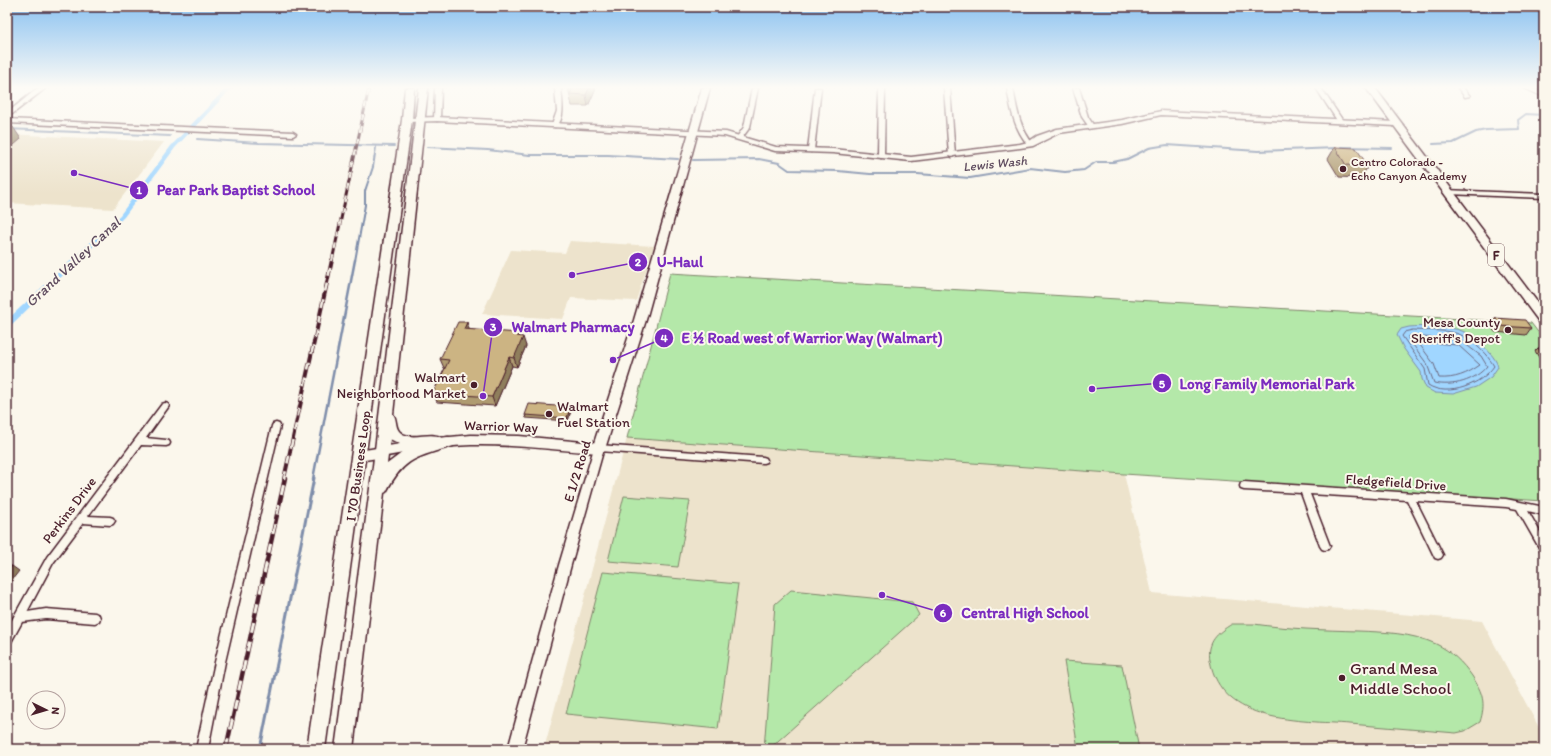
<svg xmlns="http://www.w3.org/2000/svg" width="1551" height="756" viewBox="0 0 1551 756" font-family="Itim,sans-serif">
	<rect width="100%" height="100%" fill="#fbf7ec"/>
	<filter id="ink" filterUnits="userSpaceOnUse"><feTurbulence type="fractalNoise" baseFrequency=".025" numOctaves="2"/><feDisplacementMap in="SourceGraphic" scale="8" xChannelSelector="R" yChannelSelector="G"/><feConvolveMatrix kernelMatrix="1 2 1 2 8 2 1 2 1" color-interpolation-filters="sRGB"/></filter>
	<g filter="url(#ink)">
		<g fill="#ede3cc">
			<polygon points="7,134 164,142 113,209 7,203"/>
			<polygon points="570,241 654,246 636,301 571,298 563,319 482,314 511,250 565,253"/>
			<polygon points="627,438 1124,474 1152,593 1482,621 1544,737 1544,749 544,749"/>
		</g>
		<g fill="#b4e8a9" stroke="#7f846a">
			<polygon points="670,273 1531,323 1544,340 1544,501 1124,474 627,438"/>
			<polygon points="624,496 690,501 678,567 608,561"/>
			<polygon points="603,572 738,584 718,729 566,714"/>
			<polygon points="791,590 912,602 919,615 769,749 764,749 775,604"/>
			<path d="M1232 624H1254C1288 629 1324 630 1358 631 1384 632 1412 633 1436 644 1451 651 1463 663 1472 676 1483 693 1486 703 1480 722L1465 731 1456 733C1421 730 1385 727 1350 724 1300 720 1221 725 1210 660 1207 642 1217 633 1232 624Z"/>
			<polygon points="1064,661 1122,665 1139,749 1078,749"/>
		</g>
		<path fill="#a0d6ff" stroke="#7e8daa" d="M1409 327C1423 326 1449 326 1462 331 1473 335 1496 355 1498 367L1491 377 1476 387 1453 394 1435 393 1426 388 1422 379 1421 372 1404 349 1397 335 1401 329Z"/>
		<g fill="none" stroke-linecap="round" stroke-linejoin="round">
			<g stroke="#6c6880" stroke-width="1">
				<path d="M1413 330C1426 331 1452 329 1463 336 1475 343 1487 354 1494 366 1482 384 1448 398 1428 385L1425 369 1402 336 1405 332Z"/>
				<path d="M1410 336 1460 340 1481 356 1487 366C1475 381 1453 387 1434 383L1427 364 1408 338Z"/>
				<path d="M1422 342 1458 345 1480 365C1467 374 1455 379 1439 378L1434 364 1420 345Z"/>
			</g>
			<g stroke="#7e8daa" stroke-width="2">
				<polyline points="7,129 170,136"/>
				<polyline points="197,139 259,143 394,146"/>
				<polyline points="1433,144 1453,143 1476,132 1486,130 1519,129 1518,120 1526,114 1544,115"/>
				<polyline points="427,147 488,150 530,155 608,155 678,159"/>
				<polyline points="1341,147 1392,148"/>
				<polyline points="693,160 759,159 779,163 789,170 838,171 870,174 918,174 970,178 1030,168 1065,172 1084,170 1096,162 1113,162 1127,159 1149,148 1167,145 1258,151 1336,148"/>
				<polyline points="355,261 365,205 365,191 373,167 376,147"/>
			</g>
			<polyline stroke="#7e8daa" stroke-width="2.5" points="313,479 355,260"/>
			<polyline stroke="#7e8daa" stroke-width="3" points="260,749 314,478"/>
			<polygon fill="#a0d6ff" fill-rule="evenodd" points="226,88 232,88 175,148 124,217 10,326 7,327 7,320 120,215 171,146"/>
			<defs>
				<g id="minor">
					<polygon points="435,88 441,88 440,119 437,121 434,119"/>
					<path d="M555 88H561C562 99 566 121 555 127L552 125 557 111Z"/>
					<polygon points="752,88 758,88 750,127 742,138 738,138 737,137 744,127"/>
					<polygon points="815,88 821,88 814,150 811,152 808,150"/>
					<polygon points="879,88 885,88 884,156 881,158 878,156"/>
					<polygon points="944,88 950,88 955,155 952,157 949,155"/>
					<path d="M1007 88H1013C1017 110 1019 126 1033 144L1032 145H1028C1014 128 1011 110 1007 88Z"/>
					<polygon points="1073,88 1079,88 1088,117 1094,126 1093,127 1089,127 1082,117"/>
					<polygon points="1316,88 1321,88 1343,121 1342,122 1338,122"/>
					<polygon points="1458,88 1463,88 1470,96 1465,97"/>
					<polygon points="1524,88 1532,88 1544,93 1544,97"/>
					<polygon points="7,119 293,132 296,134 293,136 7,123"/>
					<polygon points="165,403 168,404 169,406 146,438 166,440 169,441 170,443 169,445 166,446 141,445 88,516 110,517 113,518 115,521 113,524 110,525 83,523 53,563 27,612 46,609 95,613 99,615 100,618 99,621 95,623 46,619 22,622 11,642 7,644 7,629 47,557 162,404"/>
					<polygon points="276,423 279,424 280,426 225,662 208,749 196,749 215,662 272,426 273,424"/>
					<polygon points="599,445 763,457 766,458 767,460 766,462 763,463 599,451 596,450 595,448 596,446"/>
					<polygon points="1244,482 1506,499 1544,507 1544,515 1528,511 1544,539 1544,552 1541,551 1517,509 1506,507 1416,501 1443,555 1441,558 1438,559 1435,558 1407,500 1310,494 1330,546 1328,549 1325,550 1322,549 1320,546 1301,493 1244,490 1241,489 1240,486 1241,483"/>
				</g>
				<g id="tertiary">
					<polygon points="38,88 46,88 7,118 7,113"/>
					<polygon points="1161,111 1396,122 1400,124 1396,126 1161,115 1122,124 1059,133 1033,146 1020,148 911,161 833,153 775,151 725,136 437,121 407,122 403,120 407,118 437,117 726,132 776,147 833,149 911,157 1020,144 1028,142 1037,136 1057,129 1122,120"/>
					<polygon points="1445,190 1544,194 1544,198 1448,194 1444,192"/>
					<polygon points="599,444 603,445 604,448 571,565 522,749 508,749 559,565 594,448 595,445"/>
				</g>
				<path id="secondary" d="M702 88H710L646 320 604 452 599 453C556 450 514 444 471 445 433 446 396 455 359 461L354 460 352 456 354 452 359 451 429 439 471 435 519 436 594 443 634 320Z"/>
				<g id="primary">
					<polygon points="405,88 414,88 412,120 325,749 307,749 402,120"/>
					<path d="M419 88H428L393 414C397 419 395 426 399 431 410 443 430 430 442 438L448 437 453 438 455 442 453 446C418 457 404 457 386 492L384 493 353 749H335L373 466ZM390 439 400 444 414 447 403 452 387 464Z"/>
					<polygon points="1366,88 1375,88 1544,311 1544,324 1540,323"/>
				</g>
			</defs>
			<use href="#minor" stroke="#4a1f2b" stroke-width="3"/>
			<use href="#tertiary" stroke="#4a1f2b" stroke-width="3"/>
			<use href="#secondary" stroke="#4a1f2b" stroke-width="3"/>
			<use href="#primary" stroke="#4a1f2b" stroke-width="3"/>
			<use href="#minor" fill="#fbf7ec" fill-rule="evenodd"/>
			<use href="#tertiary" fill="#fbf7ec" fill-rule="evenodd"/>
			<use href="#secondary" fill="#fbf7ec" fill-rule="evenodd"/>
			<use href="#primary" fill="#fbf7ec" fill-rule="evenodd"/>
			<defs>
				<polyline id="rail-far2" points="332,261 369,88"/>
				<polyline id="rail-far1" points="284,479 332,260"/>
				<polyline id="rail" points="226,749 285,478"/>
			</defs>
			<use href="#rail-far2" stroke="#4a1f2b" stroke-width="3"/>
			<use href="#rail-far1" stroke="#4a1f2b" stroke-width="4"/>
			<use href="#rail" stroke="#4a1f2b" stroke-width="4.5"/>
			<use href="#rail-far2" stroke="#fbf7ec" stroke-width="2" stroke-dasharray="6" stroke-linecap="butt"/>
			<use href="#rail-far1" stroke="#fbf7ec" stroke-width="2.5" stroke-dasharray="8" stroke-linecap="butt"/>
			<use href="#rail" stroke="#fbf7ec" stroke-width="3" stroke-dasharray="10" stroke-linecap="butt"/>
		</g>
		<g fill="#af9b71" stroke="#4a1f2b">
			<polygon points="568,88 596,88 588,106 572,106"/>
			<polygon points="1335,147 1368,166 1361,178 1339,177 1328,159"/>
			<polygon points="1495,318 1531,328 1526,335 1495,332 1490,325"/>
			<polygon points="470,330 520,336 526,346 517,367 512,366 495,406 437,402 433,393 445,368 444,368 440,359"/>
			<polygon points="1538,348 1544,349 1544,359 1540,359 1535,351"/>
			<polygon points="571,410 568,421 526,418 525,415"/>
		</g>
		<g fill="#8f7e5c" stroke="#4a1f2b">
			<polygon points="589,88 596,88 588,106 586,95"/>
			<polygon points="13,127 21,139 7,151 7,132"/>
			<polygon points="7,151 9,154 7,156"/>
			<polygon points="467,322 470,332 464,329"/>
			<polygon points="519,333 521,340 523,337 526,346 517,367 514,358 517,336"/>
			<polygon points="509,357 512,366 495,406 492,397"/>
			<polygon points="570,407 571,410 568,421 567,418"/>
			<polygon points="12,566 19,571 8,585 7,584 7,572"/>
		</g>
		<g fill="#ccb483" stroke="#4a1f2b">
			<polygon points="573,88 589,88 586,95 570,94"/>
			<polygon points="7,127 13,127 7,132"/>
			<polygon points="1335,147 1356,148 1368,166 1346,165"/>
			<polygon points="1495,318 1525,320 1531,328 1500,326"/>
			<polygon points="458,322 467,322 464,329 519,333 517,336 523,337 514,358 509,357 492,397 433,393 449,360 440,359"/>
			<polygon points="1538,348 1544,349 1544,356 1543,355"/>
			<polygon points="529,404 570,407 567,418 525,415"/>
			<polygon points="7,565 12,566 7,572"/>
		</g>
	</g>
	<linearGradient id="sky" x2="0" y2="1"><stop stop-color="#8bc2f1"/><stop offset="0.45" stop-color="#fdfbf6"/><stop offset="1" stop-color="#fdfbf6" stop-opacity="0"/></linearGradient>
	<rect width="1551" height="194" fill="url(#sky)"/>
	<g fill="#4a1f2b" stroke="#fbf7ec" stroke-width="1.5">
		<circle cx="1343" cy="169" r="4"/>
		<circle cx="1508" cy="330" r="4"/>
		<circle cx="474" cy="385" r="4"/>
		<circle cx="549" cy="414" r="4"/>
		<circle cx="1342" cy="678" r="4"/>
	</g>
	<g text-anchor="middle" stroke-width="4" stroke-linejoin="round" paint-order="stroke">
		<g font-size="12" fill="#4a1f2b" stroke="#fbf7ec" text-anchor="start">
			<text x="1351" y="166">Centro Colorado -<tspan x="1351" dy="14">Echo Canyon Academy</tspan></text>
		</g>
		<g font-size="13" font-style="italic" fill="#604d60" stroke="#fbf7ec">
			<text transform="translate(995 163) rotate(-6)" y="5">Lewis Wash</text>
		</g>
		<rect fill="#fbf7ec" stroke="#7f6065" stroke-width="1" x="1488" y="244" width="16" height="22" rx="3"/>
		<g font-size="13" font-weight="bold" fill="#4a1f2b">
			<text x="1496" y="260">F</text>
		</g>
		<g font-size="14" fill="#4a1f2b" stroke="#fbf7ec" text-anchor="end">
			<text x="1500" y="327">Mesa County<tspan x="1500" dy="16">Sheriff's Depot</tspan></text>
			<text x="466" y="382">Walmart<tspan x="466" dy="16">Neighborhood Market</tspan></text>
			<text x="557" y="411" text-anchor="start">Walmart<tspan x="557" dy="16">Fuel Station</tspan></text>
		</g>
		<g font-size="14" fill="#4a1f2b" stroke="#fbf7ec">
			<text transform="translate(501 426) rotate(2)" y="5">Warrior Way</text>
			<text transform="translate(358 466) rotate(-82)" y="5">I 70 Business Loop</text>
			<text transform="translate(577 471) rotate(-73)" y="5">E 1/2 Road</text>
			<text transform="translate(1396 482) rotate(4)" y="5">Fledgefield Drive</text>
			<text transform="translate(69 510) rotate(-53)" y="5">Perkins Drive</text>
		</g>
		<g font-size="15" font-style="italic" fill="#604d60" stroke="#fbf7ec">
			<text transform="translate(73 262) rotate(-43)" y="5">Grand Valley Canal</text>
		</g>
		<g font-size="17" fill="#4a1f2b" stroke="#fbf7ec" text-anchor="start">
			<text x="1350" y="674">Grand Mesa<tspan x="1350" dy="20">Middle School</tspan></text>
		</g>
	</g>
	<path fill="none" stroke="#7b2cbf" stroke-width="1.5" d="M74 173L139 190M572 275L638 262M483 396L493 327M613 360L664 338M1092 389L1162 383M882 595L943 613"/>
	<g fill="#7b2cbf" stroke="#fbf7ec" stroke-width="1.5">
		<circle cx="74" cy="173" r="4"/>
		<circle cx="572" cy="275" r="4"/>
		<circle cx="483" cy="396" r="4"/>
		<circle cx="613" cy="360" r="4"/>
		<circle cx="1092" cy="389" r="4"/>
		<circle cx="882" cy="595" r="4"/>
		<circle cx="139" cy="190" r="10"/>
		<circle cx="638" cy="262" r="10"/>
		<circle cx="493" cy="327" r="10"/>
		<circle cx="664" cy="338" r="10"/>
		<circle cx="1162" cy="383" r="10"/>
		<circle cx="943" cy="613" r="10"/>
	</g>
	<g font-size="12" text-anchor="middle" font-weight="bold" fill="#fff">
		<text x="139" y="194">1</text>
		<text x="638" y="266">2</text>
		<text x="493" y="331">3</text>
		<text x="664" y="342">4</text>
		<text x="1162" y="388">5</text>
		<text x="943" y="617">6</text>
	</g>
	<g font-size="15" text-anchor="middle" font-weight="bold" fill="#7b2cbf" stroke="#fbf7ec" stroke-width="4" stroke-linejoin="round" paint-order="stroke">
		<text x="236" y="195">Pear Park Baptist School</text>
		<text x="680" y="267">U-Haul</text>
		<text x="573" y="332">Walmart Pharmacy</text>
		<text x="812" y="343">E ½ Road west of Warrior Way (Walmart)</text>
		<text x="1267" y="389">Long Family Memorial Park</text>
		<text x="1025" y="618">Central High School</text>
	</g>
	<rect width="1551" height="756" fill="none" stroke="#fbf7ec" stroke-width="24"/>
	<rect x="12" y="12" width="1527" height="732" fill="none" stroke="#4a1f2b" stroke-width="1.5" filter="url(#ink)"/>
	<g transform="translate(46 710) rotate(95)"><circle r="19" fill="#fbf7ec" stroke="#b4a19f"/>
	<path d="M0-3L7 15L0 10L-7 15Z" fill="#4a1f2b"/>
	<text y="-6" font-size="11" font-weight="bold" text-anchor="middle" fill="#4a1f2b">N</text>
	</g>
</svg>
